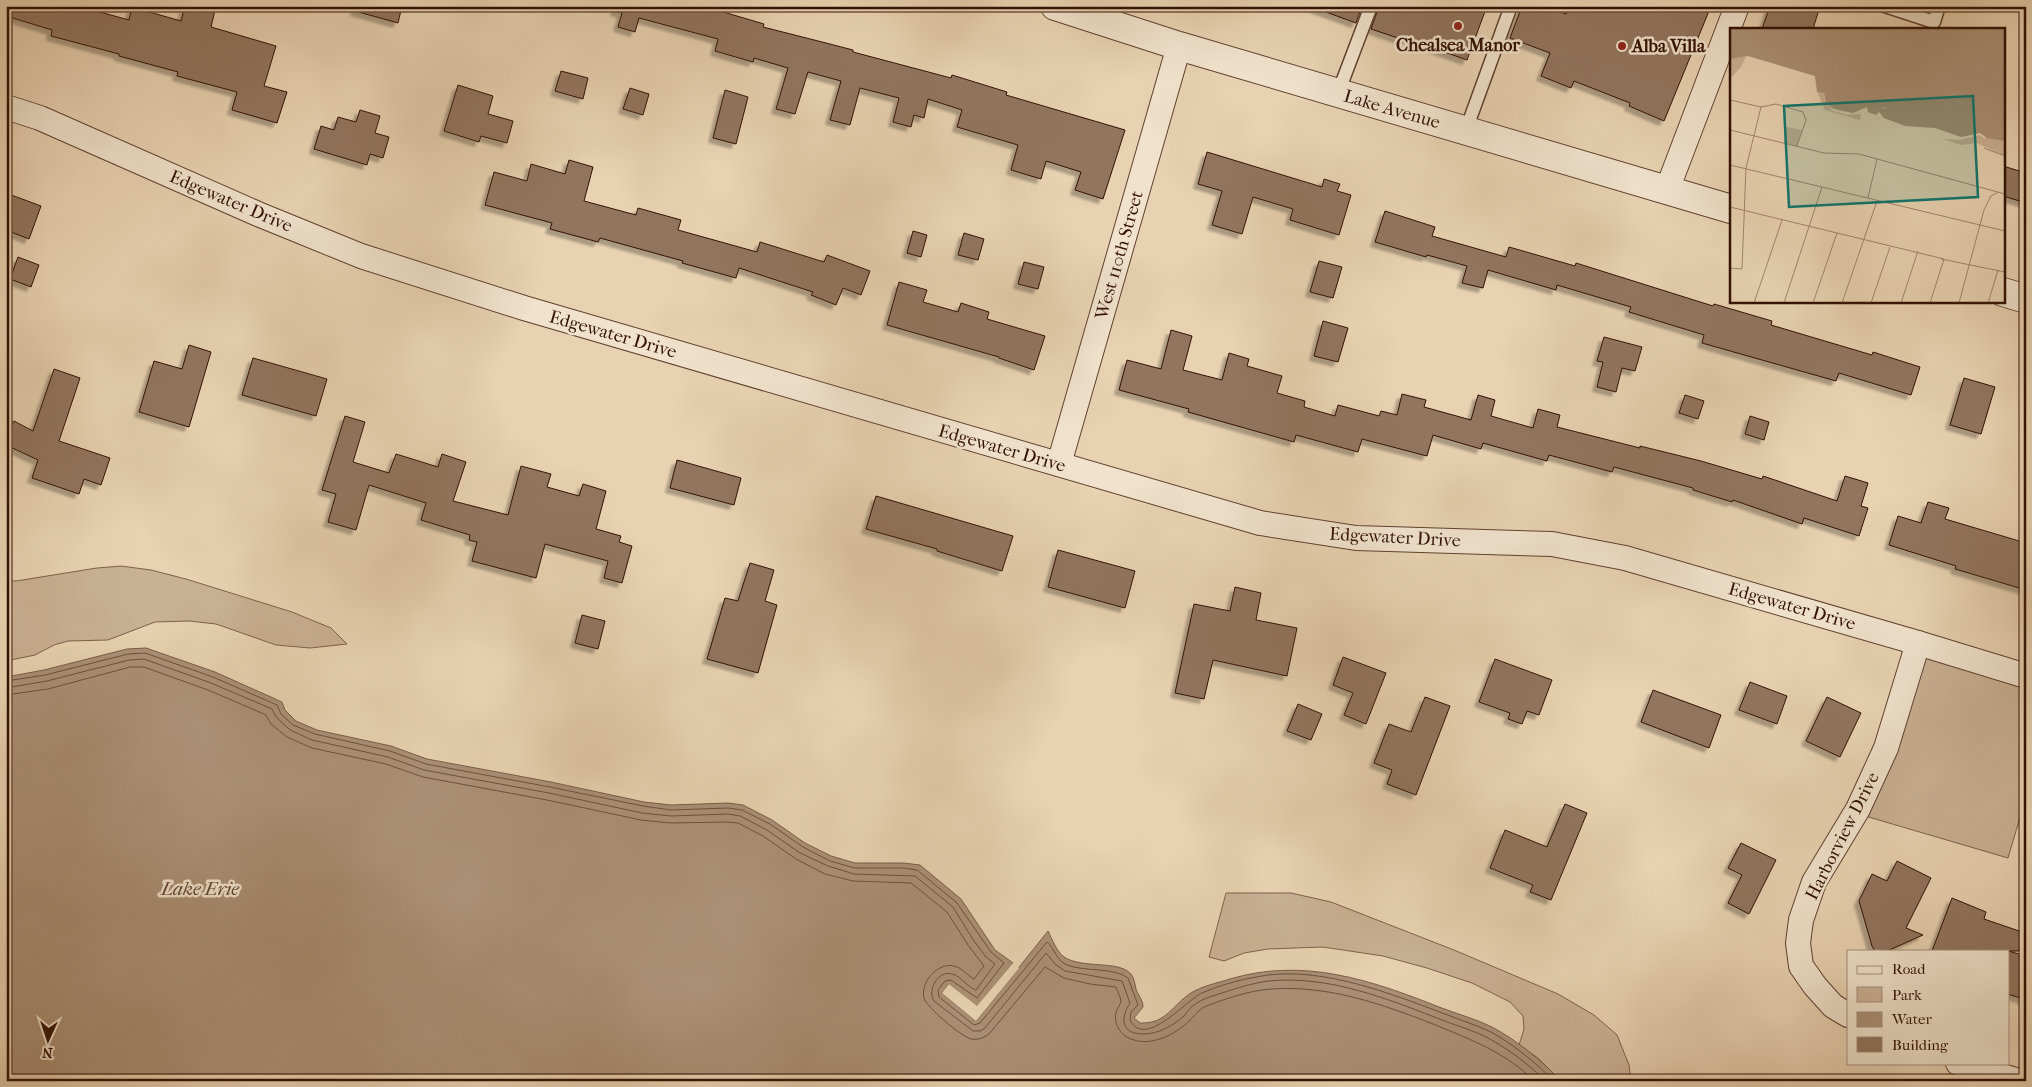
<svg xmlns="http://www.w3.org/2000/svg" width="2032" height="1087" viewBox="0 0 2032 1087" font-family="'IM FELL French Canon',serif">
	<defs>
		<filter id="shadow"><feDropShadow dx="-4.5" dy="4.5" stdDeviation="1" flood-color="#0004"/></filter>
	</defs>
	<rect width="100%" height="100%" fill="#e8d2b1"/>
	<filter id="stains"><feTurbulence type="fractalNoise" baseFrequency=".004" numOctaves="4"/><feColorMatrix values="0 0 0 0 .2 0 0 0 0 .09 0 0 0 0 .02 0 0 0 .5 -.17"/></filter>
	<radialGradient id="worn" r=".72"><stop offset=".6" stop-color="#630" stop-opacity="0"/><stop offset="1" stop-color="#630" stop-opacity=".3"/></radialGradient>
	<g fill="#c9b194" stroke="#7e614c">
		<polygon points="121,566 151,570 186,579 292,612 331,628 347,644 310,648 276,645 216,624 189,621 155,622 108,640 68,641 54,645 35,655 6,661 6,581 16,581 97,568"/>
		<polygon points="1918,643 2026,676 2026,797 2008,858 1855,813"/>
		<polygon points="1226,893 1291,893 1331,902 1454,950 1558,994 1594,1015 1617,1035 1629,1065 1631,1081 1561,1081 1538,1058 1519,1045 1524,1029 1523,1016 1510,1002 1472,983 1427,968 1383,956 1323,947 1268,949 1244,953 1224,961 1209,957"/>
	</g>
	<path fill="#aa9076" stroke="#7a5d48" d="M146 648 215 672 282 702 285 710 296 721 317 730 391 746 427 759 551 782 644 802 671 805 728 803 743 805 772 820 805 843 831 856 855 863H904L920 865 961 899 995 950 1013 963 977 1007 949 984 942 993 976 1021 1048 931C1052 939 1057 952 1064 957 1082 969 1119 960 1131 974 1134 978 1135 984 1136 989 1138 995 1143 1000 1143 1007L1134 1018 1140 1023C1167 1024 1172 1005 1191 993 1202 986 1217 983 1230 979 1303 957 1371 980 1439 1007 1457 1014 1476 1019 1492 1027 1518 1041 1541 1060 1561 1081H6V677L44 670 127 649Z"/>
	<polygon fill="#e8d2b1" points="1013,963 1015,964 978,1009 949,988 945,993 976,1017 1017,966 1019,968 976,1021 942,993 949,984 977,1006"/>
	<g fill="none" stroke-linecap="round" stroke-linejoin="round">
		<g stroke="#6e503d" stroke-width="1">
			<path d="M6 681 45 675 128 654 145 653 213 677 277 705 281 714 293 725 315 734 390 751 426 764 550 787 643 806 671 810 728 808 742 810 770 824 803 847 830 861 855 868H904L917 870 957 903 991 952 1004 963 977 998 951 980 945 981 938 990 939 997 974 1025 980 1023 1047 942C1055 949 1056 960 1067 965 1085 972 1114 967 1128 978L1138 1005 1131 1012 1130 1020C1145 1050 1187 999 1202 993 1222 984 1247 978 1268 975 1326 968 1392 994 1445 1014 1460 1020 1476 1025 1491 1032 1514 1045 1535 1062 1554 1081"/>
			<path d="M6 688 47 681 129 660 144 659 211 683 272 709 276 717 290 730 312 740 388 757 424 770 549 793 642 813 671 816 728 814 740 816 767 830 800 853 828 866 854 874 915 876 953 907 974 941 986 957 995 964 976 990C967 987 961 976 952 974 938 970 927 990 934 1001L973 1031H980L985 1028 1046 953 1055 964 1065 971 1122 981 1130 1003C1120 1018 1121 1034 1143 1034 1158 1034 1173 1026 1184 1016 1188 1011 1191 1006 1197 1003 1204 998 1213 996 1222 993 1237 988 1253 983 1269 981 1329 975 1388 999 1442 1020 1457 1026 1473 1030 1488 1038 1508 1049 1529 1064 1545 1081"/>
			<path d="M6 695 48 689 130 667H144L208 690 248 707 266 715 271 724 287 737 312 748 386 764 423 777 547 800 641 820 670 823 727 822 738 823 763 836 796 859 825 874 853 881 911 883 947 912 968 945 984 966 974 979C967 975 962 968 954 966 938 962 920 982 924 998 927 1008 961 1036 971 1039 978 1040 984 1038 989 1034L1045 967 1064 978 1090 984 1116 987C1117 991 1121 998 1121 1001 1121 1004 1117 1009 1116 1012 1113 1025 1122 1037 1134 1040 1153 1046 1176 1034 1189 1021 1196 1014 1200 1008 1209 1005 1228 998 1251 990 1272 989 1328 985 1382 1004 1433 1024 1469 1039 1506 1052 1534 1081"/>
		</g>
	</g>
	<g fill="#91755e" stroke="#321104" filter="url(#shadow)">
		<polygon points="6,6 78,6 129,20 132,7 181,21 185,6 216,6 211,27 276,46 264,86 287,92 277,123 232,110 237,92 177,76 178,72 119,56 119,54 51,36 52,30 6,16"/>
		<polygon points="356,6 402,6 398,23 355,11"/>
		<polygon points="616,6 703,6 764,24 763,27 826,43 853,50 853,52 951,78 952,75 1007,92 1006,95 1125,130 1103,199 1075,190 1081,172 1046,161 1041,179 1011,170 1018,145 957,127 962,110 928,99 924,118 914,115 911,127 893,122 899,98 860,88 850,125 830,120 841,81 808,72 795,114 776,109 788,68 754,58 753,62 715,51 718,39 639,18 635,32 618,27 622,13 615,11"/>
		<polygon points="1315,6 1362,6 1356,23 1315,8"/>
		<polygon points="1379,6 1487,6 1467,60 1405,38 1404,40 1371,29"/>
		<polygon points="1522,6 1546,6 1566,14 1568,6 1711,6 1664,121 1629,106 1630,103 1574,81 1571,88 1541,76 1550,53 1510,38"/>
		<polygon points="1770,6 1820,6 1813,29 1762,29"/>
		<polygon points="561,71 588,78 583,99 555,91"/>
		<polygon points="458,85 493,96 488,114 513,121 507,143 481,136 479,142 444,131"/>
		<polygon points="630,88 649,94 643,115 623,109"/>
		<polygon points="725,90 748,97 736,144 713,138"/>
		<polygon points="360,110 380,116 375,133 389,137 383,158 370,154 367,165 314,149 321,126 334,130 338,117 356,122"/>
		<polygon points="1207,152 1322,187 1324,179 1340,184 1337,191 1351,195 1339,235 1290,220 1293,209 1253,197 1242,234 1212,225 1222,191 1198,184"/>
		<polygon points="569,160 593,167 584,201 636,215 638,208 681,220 678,230 757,252 760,242 824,262 827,255 870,271 861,295 843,288 836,305 811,295 813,292 739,268 736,278 682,263 683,261 600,238 598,242 550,229 552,223 485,205 494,172 527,181 531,164 565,174"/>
		<polygon points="2003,166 2026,173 2026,203 2003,196"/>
		<polygon points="6,193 41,206 29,239 6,230"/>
		<polygon points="1385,211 1435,227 1432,236 1506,257 1509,247 1575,266 1576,263 1713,306 1714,304 1772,321 1771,325 1872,355 1873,352 1920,367 1911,395 1839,373 1836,381 1702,343 1704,335 1629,312 1631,307 1557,285 1556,290 1488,270 1483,288 1462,283 1467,266 1427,255 1426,257 1375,242"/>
		<polygon points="913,231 927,235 921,257 907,253"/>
		<polygon points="964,233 984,239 978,260 958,255"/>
		<polygon points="18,257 39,265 31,287 10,279"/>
		<polygon points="1319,261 1342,267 1333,298 1310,292"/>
		<polygon points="1024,262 1044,267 1038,289 1018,284"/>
		<polygon points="899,282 927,290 923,302 958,312 961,303 989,312 987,319 1045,336 1034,370 999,358 999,357 887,325"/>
		<polygon points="1323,321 1348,328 1338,362 1314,356"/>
		<polygon points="1171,330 1192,336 1183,370 1222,380 1229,353 1249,359 1247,366 1282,376 1277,393 1305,401 1304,407 1335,416 1338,405 1379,416 1381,411 1397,415 1402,394 1426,400 1424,407 1471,420 1478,395 1495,400 1491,416 1533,428 1538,409 1560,415 1557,427 1640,448 1640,446 1701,461 1762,479 1763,476 1837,501 1845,476 1868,483 1861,506 1868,508 1859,536 1804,518 1802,524 1733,500 1732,502 1693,490 1693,488 1614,467 1612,472 1549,455 1547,461 1483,443 1481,449 1433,435 1427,456 1362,439 1358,452 1296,435 1294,442 1188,412 1189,409 1119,390 1127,360 1161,369"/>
		<polygon points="1604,337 1642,347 1635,371 1622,368 1616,392 1597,387 1603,362 1597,361"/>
		<polygon points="189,345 211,352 189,427 139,412 154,361 182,369"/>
		<polygon points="253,358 327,379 316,416 242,395"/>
		<polygon points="54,369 80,378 59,441 110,458 101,485 84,479 79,494 32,478 38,460 6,445 6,436 14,421 33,431"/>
		<polygon points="1964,378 1995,387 1981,434 1950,425"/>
		<polygon points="1685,395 1704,401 1698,419 1679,413"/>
		<polygon points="345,416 365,422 353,462 389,473 396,454 438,467 442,454 466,462 453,501 508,515 521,466 551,474 547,487 579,496 583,484 606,491 596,529 621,536 619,542 632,546 622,583 604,578 608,561 545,544 536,578 472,561 477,542 469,540 470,535 421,520 426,503 369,485 356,530 328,522 336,494 322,490"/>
		<polygon points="1750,416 1769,422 1764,440 1745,434"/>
		<polygon points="677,460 741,478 734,505 670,488"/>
		<polygon points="876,496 1013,536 1002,571 937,551 937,549 866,529"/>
		<polygon points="1928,502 1949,508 1945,519 2026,543 2026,590 1955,569 1956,566 1889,545 1898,516 1921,523"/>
		<polygon points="1058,550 1135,571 1125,608 1048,587"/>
		<polygon points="750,563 774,570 765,601 777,605 758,673 707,659 725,598 738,601"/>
		<polygon points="1235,587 1261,593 1256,620 1297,628 1287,676 1213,660 1204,699 1175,693 1194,604 1230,611"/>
		<polygon points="582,615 605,621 598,649 575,643"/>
		<polygon points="1343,657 1386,673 1366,724 1344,715 1353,693 1333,685"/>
		<polygon points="1495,659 1552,680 1539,715 1527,711 1522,724 1508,719 1510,713 1479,702"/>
		<polygon points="1750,682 1787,696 1777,724 1739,710"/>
		<polygon points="1653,690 1721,715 1709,748 1641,722"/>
		<polygon points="1425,697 1450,706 1416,795 1387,784 1392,770 1374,763 1389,724 1411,732"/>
		<polygon points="1827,697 1861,713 1840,757 1806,741"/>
		<polygon points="1298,704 1322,714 1311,740 1287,731"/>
		<polygon points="1565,804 1587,813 1551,900 1530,892 1533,885 1490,868 1505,830 1547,847"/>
		<polygon points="1741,843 1776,860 1749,914 1728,903 1742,875 1728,868"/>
		<polygon points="1897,861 1931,878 1906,928 1923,935 1887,951 1875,951 1872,946 1859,901 1872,874 1887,881"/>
		<polygon points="1952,898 1986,912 1984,919 2025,933 2019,951 1932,951"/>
		<polygon points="2008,951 2026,956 2026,1000 2008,994"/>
	</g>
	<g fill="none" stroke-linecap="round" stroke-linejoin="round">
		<defs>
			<g id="service">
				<polyline points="1885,6 1934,22 1939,6"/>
				<polyline points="1338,93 1371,6"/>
				<polyline points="1466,130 1511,6"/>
			</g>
			<g id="minor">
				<polyline points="6,107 40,118 258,214 361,256 524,308 1260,523 1356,538 1552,544 1625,558 1918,643 2026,676"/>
				<polyline points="1667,190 1737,6"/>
				<polyline points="1059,464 1179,46"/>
				<polyline points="1848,1015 1833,1006 1815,986 1801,966 1798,943 1801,920 1814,882 1858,809 1886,748 1918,643"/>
				<polyline points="1958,1063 2019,1081"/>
			</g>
			<g id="tertiary">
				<polyline points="1055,6 1179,46 1731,209"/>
				<polyline points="2003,292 2026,299"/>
			</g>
		</defs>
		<use href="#service" stroke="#60412f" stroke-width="15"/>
		<use href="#minor" stroke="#60412f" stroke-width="26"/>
		<use href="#tertiary" stroke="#60412f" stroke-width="30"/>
		<use href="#service" stroke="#f0e2cc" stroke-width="12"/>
		<use href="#minor" stroke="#f0e2cc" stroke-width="24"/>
		<use href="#tertiary" stroke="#f0e2cc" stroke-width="28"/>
	</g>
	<g fill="#8f2418" stroke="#f0e2cc" stroke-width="2">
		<circle cx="1458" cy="26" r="5"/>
		<circle cx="1622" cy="46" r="5"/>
	</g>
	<g text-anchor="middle" stroke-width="5" stroke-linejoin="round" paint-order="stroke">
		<g font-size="18" font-weight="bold" fill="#321104" stroke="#f0e2cc">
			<text x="1458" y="51">Chealsea Manor</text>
			<text x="1632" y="52" text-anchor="start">Alba Villa</text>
		</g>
		<g font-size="18" fill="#321104" stroke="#f0e2cc">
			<text transform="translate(1392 109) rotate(16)" y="6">Lake Avenue</text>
			<text transform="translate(231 201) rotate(23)" y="6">Edgewater Drive</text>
			<text transform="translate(1119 255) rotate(-74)" y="6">West 110th Street</text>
			<text transform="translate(613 334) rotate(16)" y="6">Edgewater Drive</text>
			<text transform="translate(1002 448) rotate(16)" y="6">Edgewater Drive</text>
			<text transform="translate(1395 537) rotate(3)" y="6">Edgewater Drive</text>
			<text transform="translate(1792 606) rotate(16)" y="6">Edgewater Drive</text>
			<text transform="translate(1842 836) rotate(-63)" y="6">Harborview Drive</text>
		</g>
		<g font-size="19" font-style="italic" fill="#624432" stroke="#f0e2cc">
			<text x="200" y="895">Lake Erie</text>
		</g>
	</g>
	<g transform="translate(1730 28)">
		<rect width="275" height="275" fill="#e8d2b1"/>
		<path d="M16 28 11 39 0 51V31ZM87 64 94 65 95 72 103 83 118 87 131 86 130 92 95 82ZM260 95H275V128L247 115 231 117 213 111 231 112 250 107 255 111ZM57 99 72 102 67 118 54 115Z" fill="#c9b194"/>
		<path d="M0 0H275V113L257 110 250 105 231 109 205 100 175 98 154 90 149 84 152 80 156 81 153 79 146 87 138 84 137 79 123 85 104 81 96 75 94 65 87 64 85 48 18 28 0 31Z" fill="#aa9076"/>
		<path fill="none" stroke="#9f856c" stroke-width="1" d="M0 72 31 79 46 76 73 84 76 92 67 118M0 102 94 125 129 126 275 166M254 120 275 128M0 137 275 203M138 170 147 131M0 179 214 231M211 231 275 244M0 240 12 241 16 140 31 79M24 275 52 192M54 275 92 159M83 275 107 205M112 275 147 173M141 275 160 219M171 275 188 223M200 275 214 231M229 275 254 182 261 168 268 164M258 275 268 242"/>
		<path fill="#0f766e" fill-opacity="0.15" stroke="#0f766e" stroke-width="2.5" d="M243 68 248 169 59 179 54 78Z"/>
		<rect width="275" height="275" fill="none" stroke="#321104" stroke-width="2.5"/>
	</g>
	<rect width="2032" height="1087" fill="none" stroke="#e8d2b1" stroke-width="25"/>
	<rect x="8" y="8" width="2017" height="1072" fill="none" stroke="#321104" stroke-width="2.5"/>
	<rect x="12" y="12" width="2007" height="1062" fill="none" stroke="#321104"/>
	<rect x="1847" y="950" width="162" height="115" fill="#f0e2cc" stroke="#a48e7c"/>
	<rect x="1857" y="966" width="25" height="8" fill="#f0e2cc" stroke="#a48e7c"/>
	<text x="1892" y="974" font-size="15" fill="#321104">Road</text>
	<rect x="1857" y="987" width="25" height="15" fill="#c9b194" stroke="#a48e7c"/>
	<text x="1892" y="1000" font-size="15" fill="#321104">Park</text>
	<rect x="1857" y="1012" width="25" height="15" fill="#aa9076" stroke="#a48e7c"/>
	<text x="1892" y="1024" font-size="15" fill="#321104">Water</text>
	<rect x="1857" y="1037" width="25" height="15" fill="#91755e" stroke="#a48e7c"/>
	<text x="1892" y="1050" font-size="15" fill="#321104">Building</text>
	<g transform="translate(48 1040) rotate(183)" stroke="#f0e2cc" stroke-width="4" paint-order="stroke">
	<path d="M0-4L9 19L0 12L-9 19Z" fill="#321104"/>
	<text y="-8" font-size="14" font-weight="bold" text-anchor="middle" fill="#321104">N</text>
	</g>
	<rect width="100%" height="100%" filter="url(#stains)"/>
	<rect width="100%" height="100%" fill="url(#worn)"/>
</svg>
